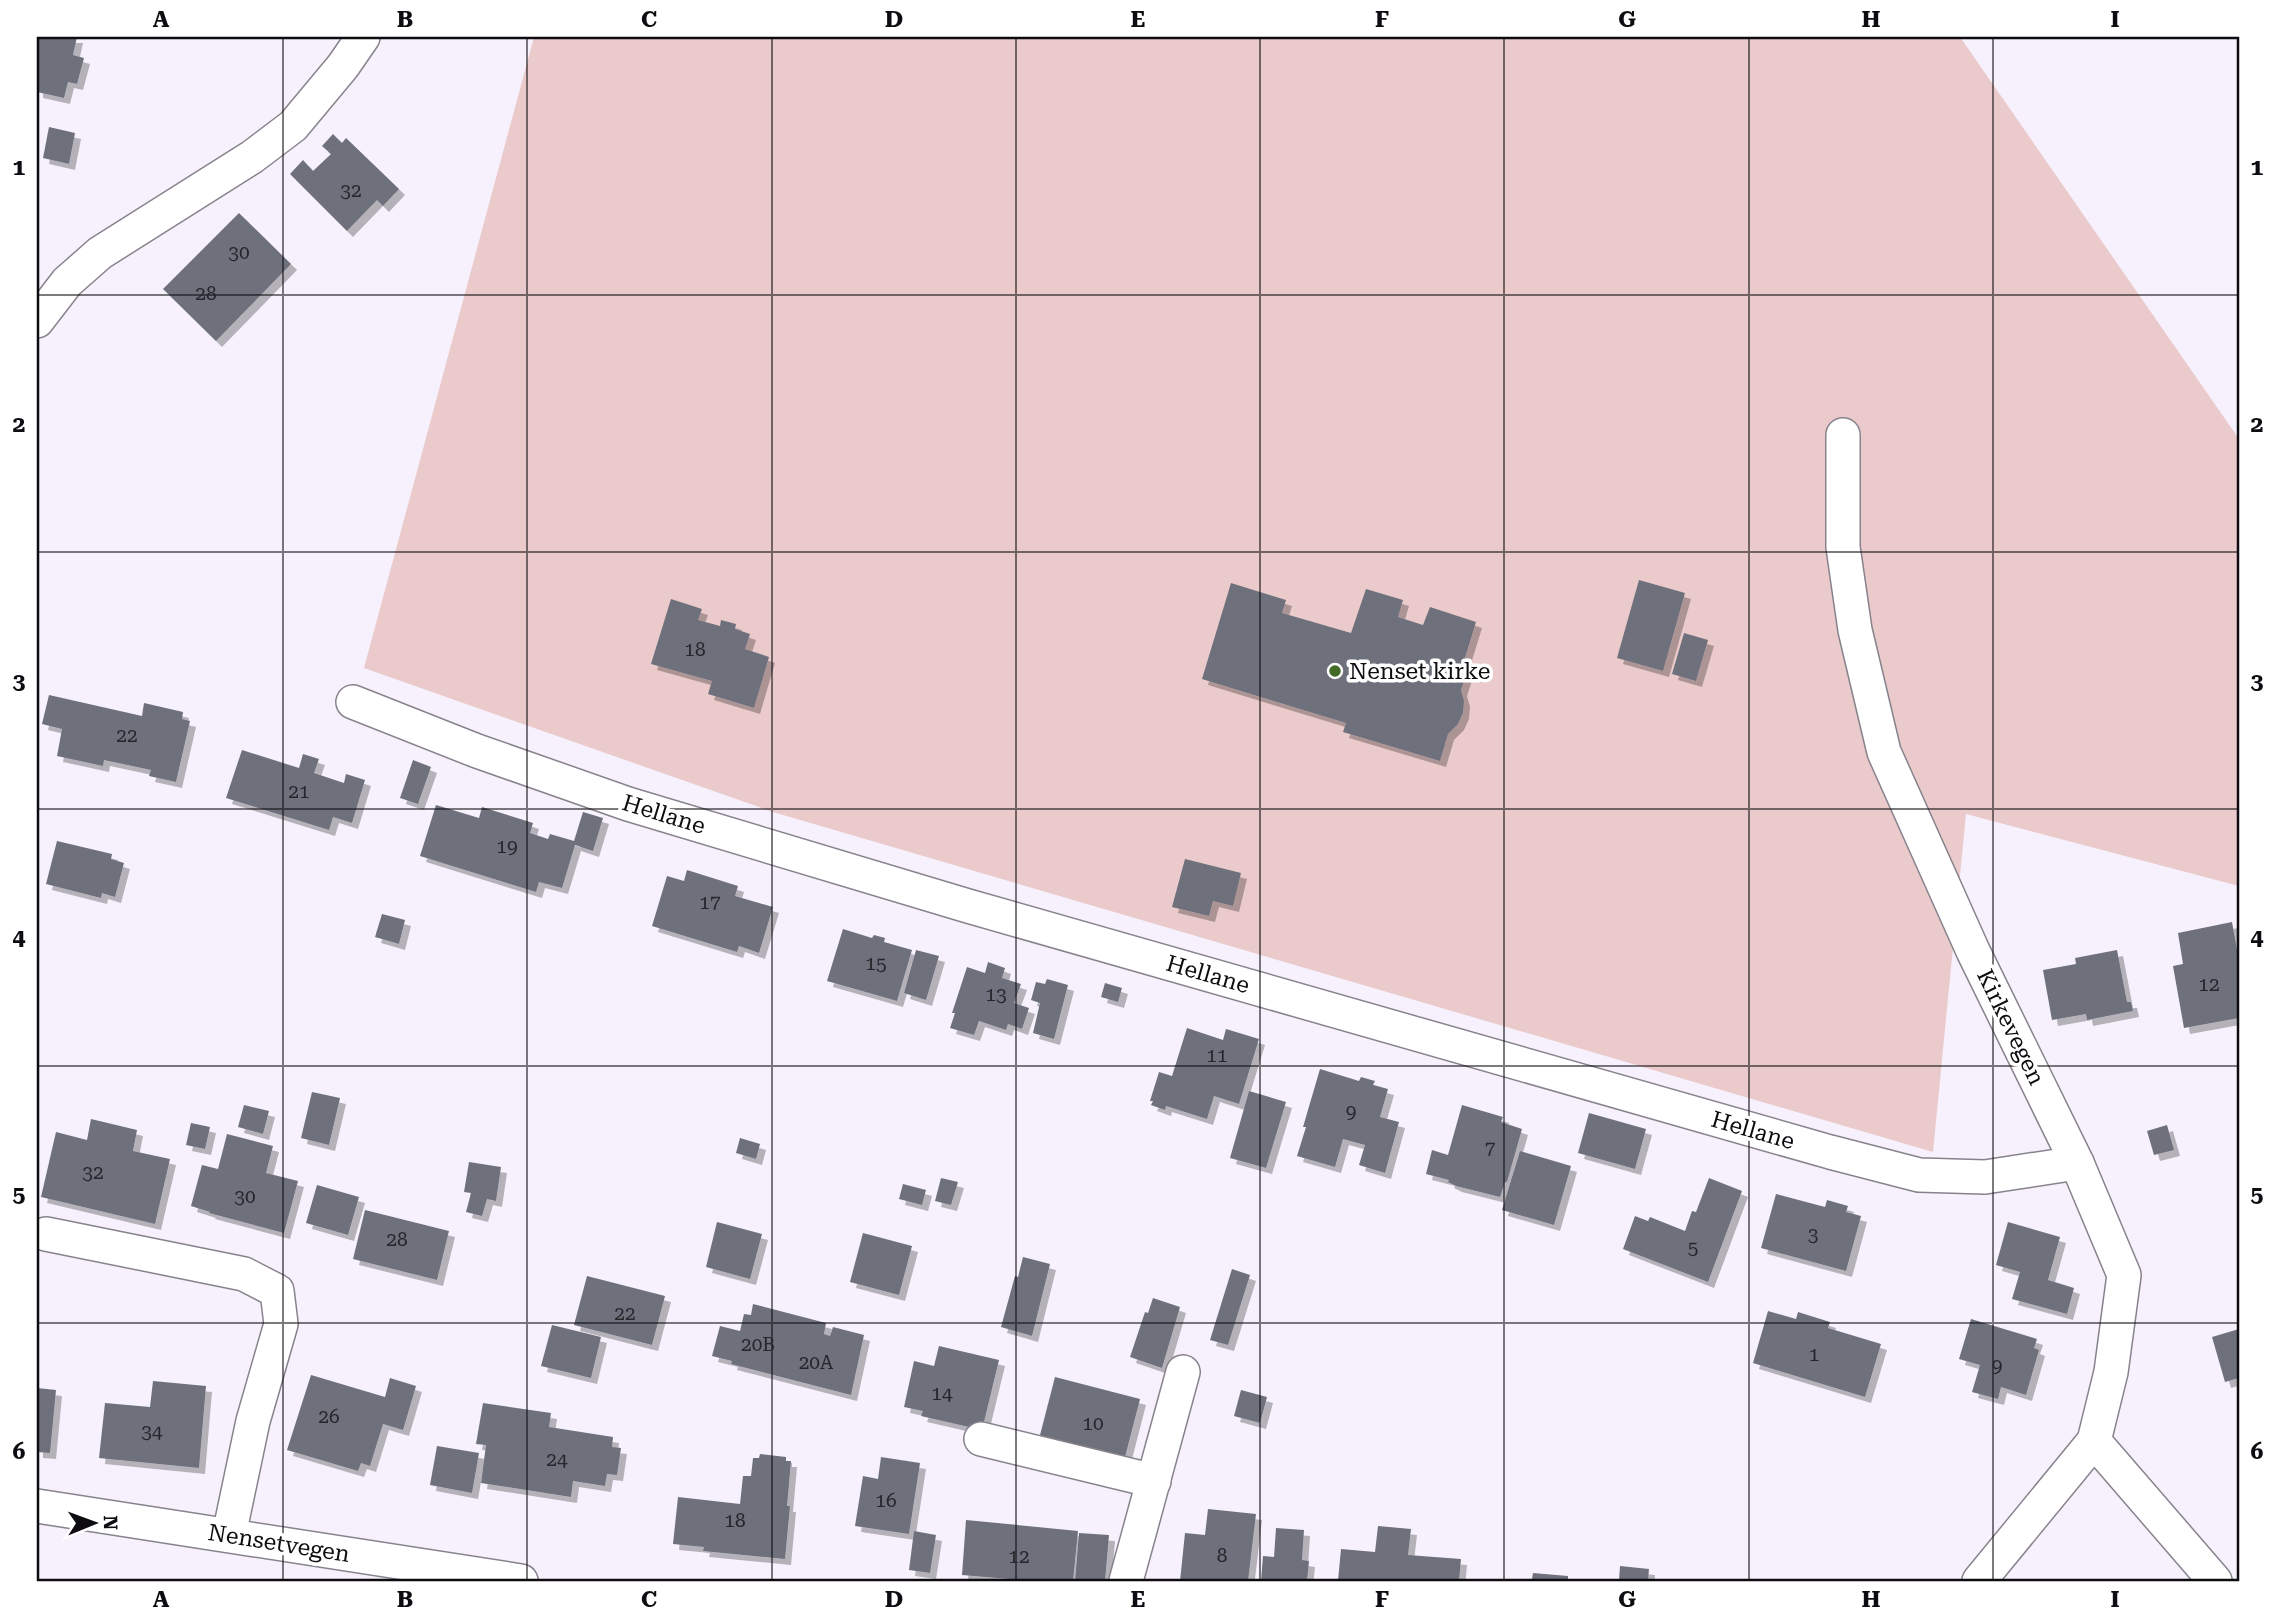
<svg xmlns="http://www.w3.org/2000/svg" width="2276" height="1618" viewBox="0 0 2276 1618" font-family="'Roboto Serif',serif">
	<defs>
		<filter id="shadow"><feDropShadow dx="6" dy="6" stdDeviation="0" flood-color="#0004"/></filter>
	</defs>
	<rect width="100%" height="100%" fill="#f6f1fc"/>
	<polygon fill="#eacacb" points="534,37 1960,37 2239,439 2239,886 1966,814 1933,1152 773,812 364,668"/>
	<g fill="#6e717c" filter="url(#shadow)">
		<polygon points="37,37 77,37 73,55 84,58 77,84 68,82 64,98 37,92"/>
		<polygon points="49,127 75,133 69,164 43,158"/>
		<polygon points="333,134 342,143 346,138 399,189 383,206 377,200 347,231 290,174 303,160 313,171 331,154 322,146"/>
		<polygon points="239,213 291,264 216,341 163,289"/>
		<polygon points="1639,580 1685,593 1663,671 1617,658"/>
		<polygon points="1231,583 1286,600 1282,613 1351,633 1366,589 1403,600 1398,617 1423,625 1430,607 1476,622 1464,661 1470,662 1461,690 1464,701 1463,713 1458,724 1448,734 1440,761 1343,732 1346,723 1202,679"/>
		<polygon points="671,599 702,609 698,620 720,626 721,620 736,624 735,629 750,634 745,649 769,657 754,708 708,694 712,681 651,664"/>
		<polygon points="1684,633 1708,640 1696,681 1672,674"/>
		<polygon points="49,695 142,716 144,703 183,712 182,719 190,721 176,782 149,776 151,770 104,760 103,766 57,756 62,729 42,724"/>
		<polygon points="242,750 299,768 303,754 319,759 314,773 344,783 346,774 365,780 352,823 333,817 329,830 226,798"/>
		<polygon points="413,760 431,767 418,804 400,798"/>
		<polygon points="436,805 479,818 482,807 533,823 530,833 548,839 550,834 574,841 583,812 603,818 593,851 575,845 562,888 539,882 536,892 420,856"/>
		<polygon points="57,841 112,854 111,859 124,863 115,897 102,893 101,898 46,884"/>
		<polygon points="1185,859 1241,873 1233,906 1213,901 1209,916 1172,907"/>
		<polygon points="687,870 738,886 735,896 773,907 759,953 739,946 737,952 652,926 667,876 684,881"/>
		<polygon points="382,914 405,920 399,944 375,937"/>
		<polygon points="2232,922 2239,961 2239,1018 2184,1028 2173,966 2183,964 2178,933"/>
		<polygon points="843,929 872,938 874,935 885,938 884,942 912,950 897,1001 827,981"/>
		<polygon points="916,950 939,956 926,1000 904,993"/>
		<polygon points="2117,950 2127,1002 2131,1002 2133,1011 2087,1020 2086,1014 2052,1020 2043,970 2076,964 2075,958"/>
		<polygon points="988,962 1005,968 1002,978 1021,984 1014,1003 1029,1008 1022,1029 1008,1024 1006,1030 979,1021 974,1035 950,1028 955,1013 952,1013 967,967 985,973"/>
		<polygon points="1047,979 1068,985 1054,1039 1033,1033 1040,1003 1031,1000 1036,982 1045,984"/>
		<polygon points="1105,983 1122,988 1118,1002 1101,997"/>
		<polygon points="1187,1028 1223,1040 1226,1029 1259,1039 1239,1104 1214,1096 1207,1119 1166,1106 1165,1110 1151,1105 1153,1101 1150,1101 1159,1072 1172,1076"/>
		<polygon points="1320,1069 1359,1081 1361,1077 1375,1081 1373,1085 1388,1089 1380,1117 1399,1122 1385,1173 1359,1165 1365,1145 1343,1139 1335,1167 1297,1156 1306,1127 1303,1127"/>
		<polygon points="1249,1091 1286,1102 1266,1168 1230,1158"/>
		<polygon points="312,1092 340,1098 329,1145 301,1138"/>
		<polygon points="244,1105 269,1111 263,1134 238,1127"/>
		<polygon points="1462,1105 1503,1117 1501,1122 1522,1129 1507,1182 1505,1182 1500,1197 1456,1186 1448,1182 1449,1180 1426,1174 1432,1150 1448,1155"/>
		<polygon points="1589,1113 1646,1129 1635,1169 1578,1153"/>
		<polygon points="91,1119 137,1130 133,1151 170,1159 155,1224 41,1197 56,1132 87,1140"/>
		<polygon points="191,1123 210,1127 205,1149 186,1145"/>
		<polygon points="2167,1125 2174,1150 2154,1155 2147,1131"/>
		<polygon points="227,1134 273,1146 266,1173 298,1181 284,1233 209,1213 210,1212 191,1206 202,1165 218,1169"/>
		<polygon points="740,1138 760,1144 756,1159 736,1153"/>
		<polygon points="1520,1151 1571,1166 1554,1225 1502,1210"/>
		<polygon points="469,1162 501,1167 496,1201 487,1199 482,1216 466,1212 471,1193 464,1192"/>
		<polygon points="941,1178 958,1182 951,1205 935,1201"/>
		<polygon points="1709,1178 1742,1191 1708,1282 1623,1249 1635,1216 1648,1221 1650,1217 1685,1231 1692,1211 1696,1212"/>
		<polygon points="903,1184 926,1190 922,1205 899,1199"/>
		<polygon points="317,1185 359,1197 348,1235 306,1223"/>
		<polygon points="1776,1194 1825,1207 1827,1200 1848,1206 1846,1212 1861,1216 1846,1271 1761,1248"/>
		<polygon points="365,1210 449,1231 437,1280 353,1259"/>
		<polygon points="717,1222 762,1234 750,1279 706,1267"/>
		<polygon points="2008,1222 2060,1237 2048,1280 2074,1288 2067,1314 2012,1299 2020,1272 1996,1265"/>
		<polygon points="863,1233 912,1246 899,1295 850,1282"/>
		<polygon points="1023,1257 1050,1264 1032,1336 1001,1327 1015,1276 1018,1277"/>
		<polygon points="1232,1269 1250,1275 1228,1345 1210,1340"/>
		<polygon points="587,1276 665,1296 652,1345 574,1325"/>
		<polygon points="1153,1298 1180,1307 1162,1368 1130,1357 1145,1312 1148,1313"/>
		<polygon points="753,1304 826,1323 824,1334 830,1336 833,1327 864,1335 851,1395 731,1364 732,1361 712,1356 720,1326 740,1331 744,1314 751,1315"/>
		<polygon points="1768,1311 1796,1319 1798,1312 1830,1322 1828,1328 1881,1344 1865,1397 1753,1363"/>
		<polygon points="1971,1319 2037,1339 2034,1348 2039,1350 2026,1395 2001,1387 1998,1399 1972,1392 1980,1365 1959,1359"/>
		<polygon points="552,1325 601,1337 591,1378 541,1366"/>
		<polygon points="2239,1329 2239,1378 2225,1382 2212,1337"/>
		<polygon points="939,1346 999,1360 982,1430 921,1416 923,1411 904,1407 914,1361 934,1366"/>
		<polygon points="311,1375 385,1397 390,1378 416,1386 403,1430 383,1424 370,1466 361,1463 358,1471 287,1450"/>
		<polygon points="1055,1377 1140,1399 1124,1461 1039,1439"/>
		<polygon points="153,1381 206,1386 199,1468 99,1458 105,1403 150,1407"/>
		<polygon points="37,1388 56,1390 50,1453 37,1452"/>
		<polygon points="1241,1390 1267,1397 1260,1423 1234,1416"/>
		<polygon points="483,1403 551,1413 549,1427 613,1437 612,1447 621,1448 617,1475 607,1474 605,1486 573,1481 571,1497 481,1483 486,1445 476,1444"/>
		<polygon points="437,1446 479,1453 472,1493 430,1485"/>
		<polygon points="760,1454 786,1457 786,1461 791,1461 787,1506 790,1506 785,1559 703,1551 704,1547 673,1544 678,1497 740,1504 743,1476 751,1476 753,1458 759,1458"/>
		<polygon points="881,1457 920,1463 909,1534 855,1526 863,1476 878,1479"/>
		<polygon points="1208,1509 1256,1514 1248,1581 1180,1581 1185,1533 1205,1535"/>
		<polygon points="966,1520 1078,1531 1073,1581 1032,1581 962,1575"/>
		<polygon points="1378,1526 1411,1529 1408,1555 1461,1559 1459,1581 1338,1581 1341,1549 1375,1552"/>
		<polygon points="1276,1528 1304,1530 1302,1560 1309,1561 1307,1581 1261,1581 1263,1556 1274,1557"/>
		<polygon points="914,1531 936,1535 930,1573 909,1570"/>
		<polygon points="1079,1533 1109,1535 1105,1581 1075,1581"/>
		<polygon points="1620,1566 1649,1569 1648,1581 1619,1581"/>
		<polygon points="1533,1573 1568,1576 1568,1581 1529,1581 1529,1579 1532,1579"/>
	</g>
	<g fill="none" stroke-linecap="round" stroke-linejoin="round">
		<defs>
			<g id="street">
				<polyline points="37,321 67,282 100,253 252,157 293,126 343,66 363,37"/>
				<polyline points="1843,435 1843,547 1855,630 1884,752 1973,951 2077,1163 2124,1275 2111,1372 2094,1441 1979,1581"/>
				<polyline points="353,702 477,751 628,804 968,906 1830,1152 1919,1175 1985,1177 2077,1163"/>
				<polyline points="46,1234 244,1274 277,1291 281,1324 253,1421 229,1535"/>
				<polyline points="981,1439 1154,1481"/>
				<polyline points="2094,1441 2215,1581"/>
				<polyline points="37,1506 521,1581"/>
				<polyline points="1126,1581 1183,1372"/>
			</g>
		</defs>
		<use href="#street" stroke="#87838d" stroke-width="36"/>
		<use href="#street" stroke="#fff" stroke-width="33"/>
	</g>
	<path fill="none" stroke="#0e0c10" stroke-width="2" stroke-opacity="0.55" d="M283 37V1581M527 37V1581M772 37V1581M1016 37V1581M1260 37V1581M1504 37V1581M1749 37V1581M1993 37V1581M37 295H2239M37 552H2239M37 809H2239M37 1066H2239M37 1323H2239"/>
	<circle fill="#446b26" stroke="#fff" stroke-width="2.5" cx="1335" cy="671" r="7"/>
	<g text-anchor="middle" stroke-width="7" stroke-linejoin="round" paint-order="stroke">
		<g font-size="19" fill="#26252b">
			<text x="351" y="197">32</text>
			<text x="239" y="259">30</text>
			<text x="206" y="300">28</text>
			<text x="695" y="656">18</text>
			<text x="127" y="742">22</text>
			<text x="299" y="798">21</text>
			<text x="507" y="853">19</text>
			<text x="710" y="909">17</text>
			<text x="876" y="970">15</text>
			<text x="2209" y="991">12</text>
			<text x="996" y="1001">13</text>
			<text x="1217" y="1062">11</text>
			<text x="1351" y="1118">9</text>
			<text x="1490" y="1155">7</text>
			<text x="93" y="1179">32</text>
			<text x="245" y="1203">30</text>
			<text x="1813" y="1241">3</text>
			<text x="397" y="1246">28</text>
			<text x="1693" y="1254">5</text>
			<text x="625" y="1320">22</text>
			<text x="758" y="1351">20B</text>
			<text x="1814" y="1361">1</text>
			<text x="816" y="1369">20A</text>
			<text x="1997" y="1372">9</text>
			<text x="942" y="1400">14</text>
			<text x="329" y="1423">26</text>
			<text x="1093" y="1430">10</text>
			<text x="152" y="1438">34</text>
			<text x="557" y="1466">24</text>
			<text x="886" y="1507">16</text>
			<text x="735" y="1527">18</text>
			<text x="1222" y="1562">8</text>
			<text x="1019" y="1563">12</text>
		</g>
		<g font-size="23" fill="#0e0c10" stroke="#fff" text-anchor="start">
			<text x="1349" y="679">Nenset kirke</text>
		</g>
		<g font-size="23" fill="#0e0c10" stroke="#fff">
			<text transform="translate(664 814) rotate(17)" y="8">Hellane</text>
			<text transform="translate(1208 974) rotate(16)" y="8">Hellane</text>
			<text transform="translate(2011 1027) rotate(64)" y="8">Kirkevegen</text>
			<text transform="translate(1753 1130) rotate(16)" y="8">Hellane</text>
			<text transform="translate(279 1543) rotate(9)" y="8">Nensetvegen</text>
		</g>
	</g>
	<rect width="2276" height="1618" fill="none" stroke="#ffffff" stroke-width="77"/>
	<g transform="translate(94 1523) rotate(89)" stroke="#ffffff" stroke-width="5" paint-order="stroke">
	<path d="M0-5L12 26L0 18L-12 26Z" fill="#0e0c10"/>
	<text y="-10" font-size="19" font-weight="bold" text-anchor="middle" fill="#0e0c10">N</text>
	</g>
	<rect x="38" y="38" width="2200" height="1542" fill="none" stroke="#0e0c10" stroke-width="2.5"/>
	<g font-size="23" text-anchor="middle" font-weight="bold" fill="#0e0c10">
		<text x="161" y="27">A</text>
		<text x="405" y="27">B</text>
		<text x="649" y="27">C</text>
		<text x="894" y="27">D</text>
		<text x="1138" y="27">E</text>
		<text x="1382" y="27">F</text>
		<text x="1627" y="27">G</text>
		<text x="1871" y="27">H</text>
		<text x="2115" y="27">I</text>
		<text x="19" y="175">1</text>
		<text x="2257" y="175">1</text>
		<text x="19" y="432">2</text>
		<text x="2257" y="432">2</text>
		<text x="19" y="689">3</text>
		<text x="2257" y="689">3</text>
		<text x="19" y="945">4</text>
		<text x="2257" y="945">4</text>
		<text x="19" y="1202">5</text>
		<text x="2257" y="1202">5</text>
		<text x="19" y="1459">6</text>
		<text x="2257" y="1459">6</text>
		<text x="161" y="1607">A</text>
		<text x="405" y="1607">B</text>
		<text x="649" y="1607">C</text>
		<text x="894" y="1607">D</text>
		<text x="1138" y="1607">E</text>
		<text x="1382" y="1607">F</text>
		<text x="1627" y="1607">G</text>
		<text x="1871" y="1607">H</text>
		<text x="2115" y="1607">I</text>
	</g>
</svg>
